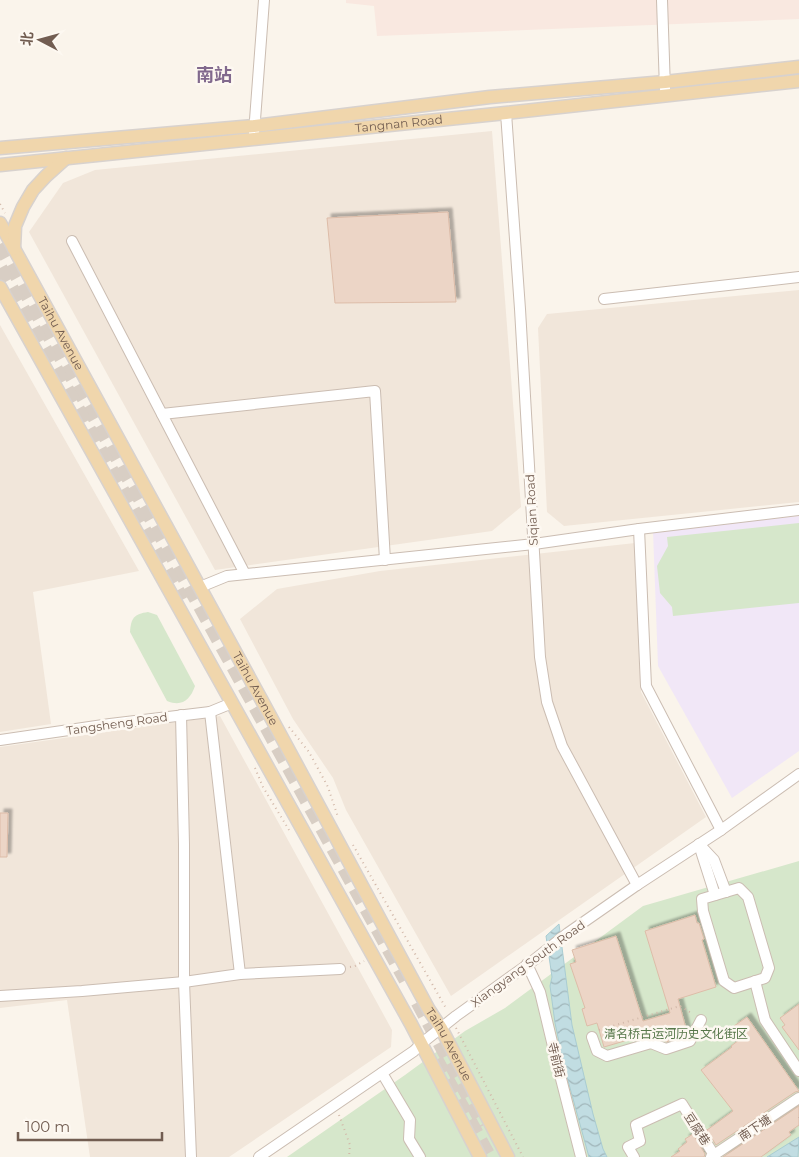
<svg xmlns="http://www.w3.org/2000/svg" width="799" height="1157" viewBox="0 0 799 1157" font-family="Montserrat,'Noto Sans SC',sans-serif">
	<defs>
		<pattern id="water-waves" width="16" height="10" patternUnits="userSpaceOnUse" patternTransform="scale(1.25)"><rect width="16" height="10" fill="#c1dde2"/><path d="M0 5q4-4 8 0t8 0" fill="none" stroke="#a1b6ba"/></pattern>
		<filter id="shadow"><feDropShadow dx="4" dy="-4" stdDeviation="1" flood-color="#0004"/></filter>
	</defs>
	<rect width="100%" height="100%" fill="#faf4eb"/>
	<g fill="#f1e6da">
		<polygon points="492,131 521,507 492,531 215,570 29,232 63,183 95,170"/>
		<polygon points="799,290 799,502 564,526 547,512 538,328 547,314"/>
		<polygon points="0,325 139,571 33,592 51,724 0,732"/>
		<polygon points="635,543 641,692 706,817 451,996 346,810 333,778 293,719 240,619 277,589 380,571"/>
		<polygon points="220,716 392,1030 391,1047 229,1157 90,1157 67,1000 0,1008 0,747"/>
	</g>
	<polygon fill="#f9e8e0" points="346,0 799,0 799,19 377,36 374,6 346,3"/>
	<polygon fill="#f1e7f7" points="799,516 799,751 732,798 658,666 653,531"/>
	<g fill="#d6e7cb">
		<polygon points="799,523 799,603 673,616 672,607 660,593 657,566 668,546 667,537"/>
		<path d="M148 612 157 615 195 686C190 700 182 707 167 701L130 632C131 618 134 614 148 612Z"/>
		<polygon points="799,861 799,1157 287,1157 405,1075 465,1031 505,1008 643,906"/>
	</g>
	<g fill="url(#water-waves)" stroke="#a9ccd2">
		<polygon points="559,924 572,1025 593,1114 603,1149 607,1157 589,1157 564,1066 555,1023 550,986 552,977 546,936"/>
		<polygon points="799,1137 798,1157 767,1157"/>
	</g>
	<g fill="#ecd5c6" stroke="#ddbca8" filter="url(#shadow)">
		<polygon points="448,212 456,302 335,303 327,218"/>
		<polygon points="0,813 8,813 7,857 0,857"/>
		<polygon points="695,915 697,923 699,923 704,939 702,940 716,987 678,999 687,1032 685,1035 666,1042 665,1041 662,1030 604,1047 597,1023 587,1026 582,1009 585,1008 570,964 576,962 572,950 616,936 643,1021 670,1013 645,931"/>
		<polygon points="799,1004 799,1050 782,1027 785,1025 780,1018"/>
		<polygon points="747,1017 799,1091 795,1092 716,1145 706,1129 707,1130 733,1111 701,1070 732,1047 731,1046 743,1037 734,1026"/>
		<polygon points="799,1106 799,1125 789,1132 791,1135 761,1157 723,1157"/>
		<polygon points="693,1134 705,1154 704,1157 671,1157 680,1151 678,1149 687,1142 685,1139"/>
	</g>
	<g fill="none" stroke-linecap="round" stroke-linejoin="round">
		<g stroke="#d8cec4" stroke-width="15" stroke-dasharray="15 8" stroke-linecap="butt">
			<polyline points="0,244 60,355 192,591 406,980"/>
			<polyline points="0,268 182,600"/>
			<polyline points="418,1002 484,1125"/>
			<polyline points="436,1060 489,1157"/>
		</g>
		<defs>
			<g id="minor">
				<polyline points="662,0 665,89"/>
				<polyline points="506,113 520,309 540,657 547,702 562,746 637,885"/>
				<polyline points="254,133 264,0"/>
				<polyline points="72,241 245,574"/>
				<polyline points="604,299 799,277"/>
				<polyline points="162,414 375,391 385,560"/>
				<polyline points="639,529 646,686 721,830"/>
				<polyline points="200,588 205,585 227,576 534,544 639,529 799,510"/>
				<polyline points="210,712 240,974"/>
				<polyline points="181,715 184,844 184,982 191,1157"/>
				<polyline points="0,740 110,724 210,712 232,703"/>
				<polyline points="699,844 714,860 726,892"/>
				<polyline points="700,848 715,895"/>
				<polygon points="739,888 748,897 769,968 765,978 734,988 724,981 703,911 702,899"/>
				<polyline points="527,964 540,992 558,1067 581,1157"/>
				<polyline points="755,981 765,1020 799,1071"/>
				<polyline points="0,996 82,991 184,982 240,974 340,969"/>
				<polyline points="592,1037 597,1051 607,1056 651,1043 666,1049 690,1041 701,1020"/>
				<polyline points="382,1073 410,1120 409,1139 420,1157"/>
				<polyline points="259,1157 414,1051 422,1043 456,1016 534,960 568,933 637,885 721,830 799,774"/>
				<polyline points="634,1157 628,1147 640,1141 636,1125 682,1104 714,1155"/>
				<polyline points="711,1157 799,1098"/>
			</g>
			<g id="major">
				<polyline points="0,148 254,126 490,97 665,82 799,67"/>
				<path id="s1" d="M0 165 506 113 799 81"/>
				<path id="s2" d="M0 223 261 699 429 1010 441 1028 508 1157"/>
				<polyline points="14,249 15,226 23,207 33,190 46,176 66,158"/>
				<polyline points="0,287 411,1024 480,1157"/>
			</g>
		</defs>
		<use href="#minor" stroke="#cbbdb2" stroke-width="12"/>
		<use href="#major" stroke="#d8d2ce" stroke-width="15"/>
		<g stroke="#d2b8a9" stroke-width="2" stroke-dasharray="1 4" stroke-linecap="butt">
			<polyline points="0,204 5,213"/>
			<polyline points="289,727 309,752 328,787 338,817"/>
			<polyline points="255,768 263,787 289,830"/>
			<polyline points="353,845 447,1010"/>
			<polyline points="350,967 355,966 364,961"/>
			<polyline points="456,1028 523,1157"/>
			<polyline points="599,1030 680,1006 693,1014"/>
			<polyline points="339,1115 350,1145 349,1157"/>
			<polyline points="799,1117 799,1118"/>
		</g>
		<use href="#minor" stroke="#fff" stroke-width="10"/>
		<use href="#major" stroke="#f0d6ac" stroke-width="12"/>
	</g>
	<g text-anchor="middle" stroke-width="5" stroke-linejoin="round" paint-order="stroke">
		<g font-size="12" fill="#725d51" stroke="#fdf8f1">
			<text dy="4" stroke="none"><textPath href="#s1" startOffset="401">Tangnan Road</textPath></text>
			<text dy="4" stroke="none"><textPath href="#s2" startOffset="126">Taihu Avenue</textPath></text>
			<text transform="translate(532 510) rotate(-93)" y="4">Siqian Road</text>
			<text dy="4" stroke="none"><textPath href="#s2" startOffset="531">Taihu Avenue</textPath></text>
			<text transform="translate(117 724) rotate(-8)" y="4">Tangsheng Road</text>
			<text transform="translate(528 964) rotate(-36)" y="4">Xiangyang South Road</text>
			<text dy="4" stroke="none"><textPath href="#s2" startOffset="936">Taihu Avenue</textPath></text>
			<text transform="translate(556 1060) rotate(76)" y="4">寺前街</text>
			<text transform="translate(755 1128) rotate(-34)" y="4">南下塘</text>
			<text transform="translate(697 1129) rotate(57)" y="4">豆腐巷</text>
		</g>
		<g font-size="12" fill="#57774a" stroke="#fdf8f1">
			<text x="676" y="1038">清名桥古运河历史文化街区</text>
		</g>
		<g font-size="18" font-weight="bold" fill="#81698d" stroke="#fdf8f1">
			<text x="214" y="81">南站</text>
		</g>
	</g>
	<g transform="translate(40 40) rotate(276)" stroke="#fdf8f1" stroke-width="4" paint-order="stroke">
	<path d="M0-4L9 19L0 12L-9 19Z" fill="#725d51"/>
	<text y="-8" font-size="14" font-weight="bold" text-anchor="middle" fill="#725d51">北</text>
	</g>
	<path d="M18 1132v8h144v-8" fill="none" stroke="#725d51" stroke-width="2.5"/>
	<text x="25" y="1132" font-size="15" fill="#725d51" stroke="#fdf8f1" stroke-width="4" paint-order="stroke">100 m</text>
</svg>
